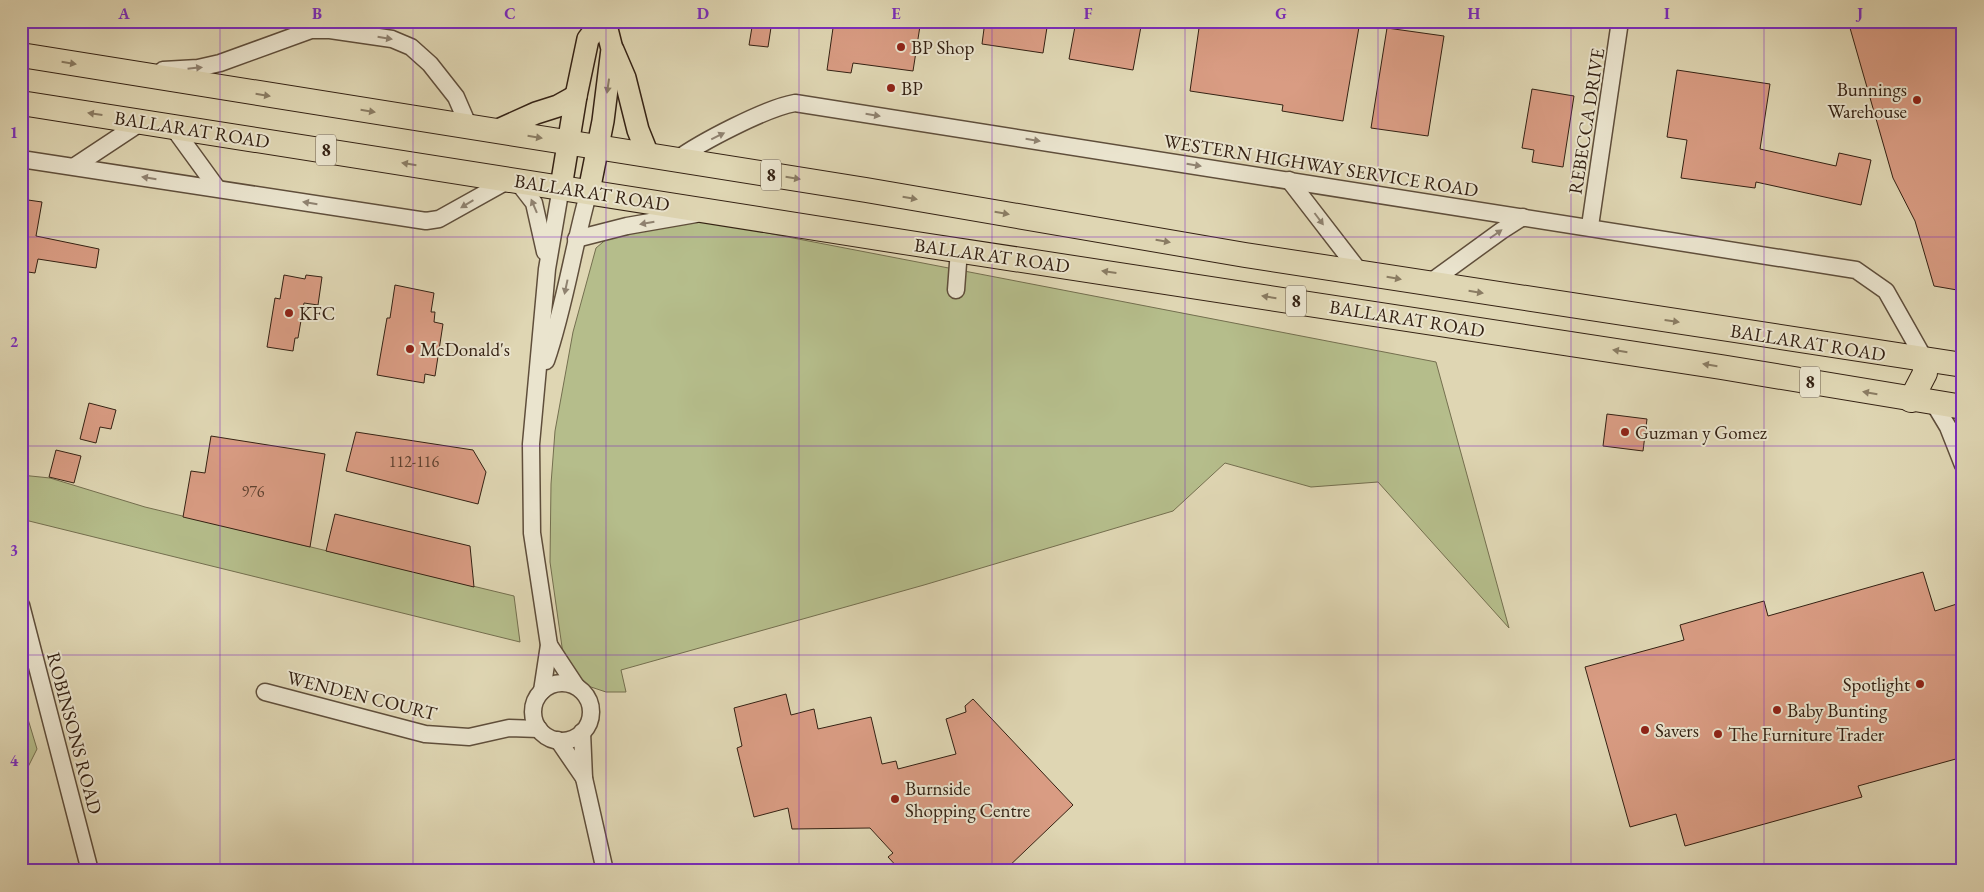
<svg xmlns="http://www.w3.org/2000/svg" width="1984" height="892" viewBox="0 0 1984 892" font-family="'EB Garamond',serif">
	<rect width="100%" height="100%" fill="#dfd6b3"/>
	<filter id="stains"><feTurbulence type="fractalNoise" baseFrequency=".004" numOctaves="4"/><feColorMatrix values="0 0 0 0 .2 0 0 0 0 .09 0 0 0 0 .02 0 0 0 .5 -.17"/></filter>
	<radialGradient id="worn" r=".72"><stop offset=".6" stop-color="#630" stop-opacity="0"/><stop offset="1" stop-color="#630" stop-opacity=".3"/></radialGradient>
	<g fill="#b5bd8b" stroke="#746f4f">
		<polygon points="710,222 1436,362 1509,628 1378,482 1311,487 1225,463 1173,511 924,585 621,670 626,692 606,692 585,685 576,678 563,654 550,562 551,484 555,431 573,332 596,248 609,237 672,223"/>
		<polygon points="21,475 50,478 145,507 514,596 520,642 25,520 21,507"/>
		<polygon points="21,696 37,749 21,781"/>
	</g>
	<g fill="#d99c83" stroke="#342113">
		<polygon points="753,21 772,21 768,47 749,45"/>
		<polygon points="834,21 893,21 920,26 913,71 853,63 851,73 827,70"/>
		<polygon points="985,21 1048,21 1043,53 982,44"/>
		<polygon points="1076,21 1142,21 1133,70 1069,59"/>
		<polygon points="1200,21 1322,21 1359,27 1343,121 1282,111 1283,105 1190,91"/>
		<polygon points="1848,21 1963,21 1963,291 1934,286 1915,221 1893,178"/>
		<polygon points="1387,28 1444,36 1428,136 1371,128"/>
		<polygon points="1677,70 1770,84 1760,149 1836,166 1839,153 1871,160 1861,205 1756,182 1755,188 1681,178 1687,140 1667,137"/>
		<polygon points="1532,89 1574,96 1563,167 1532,162 1534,150 1522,148"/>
		<polygon points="21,199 42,202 36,236 99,249 96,268 38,259 35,273 21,271"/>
		<polygon points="284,275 305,279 306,275 322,277 318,305 304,303 298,338 295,338 293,351 267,347 275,298 280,299"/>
		<polygon points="395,285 434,293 431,312 435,312 434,322 443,324 435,376 425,374 424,383 377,375 387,318 390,318"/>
		<polygon points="89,403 116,410 111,429 100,427 96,443 80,439"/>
		<polygon points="1607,414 1647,419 1643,451 1603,446"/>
		<polygon points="356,432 473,450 486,472 478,504 346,471"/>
		<polygon points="211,436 325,454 310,547 183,517 191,471 205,473"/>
		<polygon points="56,450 81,456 74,483 49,477"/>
		<polygon points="335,514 470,546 474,587 326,551"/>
		<polygon points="1923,572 1935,611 1963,602 1963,757 1858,786 1862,797 1685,846 1676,814 1630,827 1585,667 1684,640 1680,625 1732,610 1764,601 1768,616"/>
		<polygon points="786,694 791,715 814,709 818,729 871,717 882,764 896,761 898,769 956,754 946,719 966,712 965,706 973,699 1073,805 1004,871 901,871 888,857 893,853 870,828 792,829 788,808 754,817 737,748 742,746 734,708"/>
	</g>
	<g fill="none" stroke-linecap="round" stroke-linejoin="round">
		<defs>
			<g id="minor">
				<polyline points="163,70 198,68 220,63 311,30 330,30 392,39 411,47 430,64 456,97 469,127"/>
				<polyline points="172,126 217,188"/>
				<polyline points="21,159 426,221 439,219 509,180"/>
				<path d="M676 160C701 142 766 108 795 103L1856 270 1886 291 1925 360"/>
				<polyline points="75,166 143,121"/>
				<polyline points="1289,180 1360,272"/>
				<polyline points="517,181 534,203 545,252"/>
				<polyline points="1590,226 1620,21"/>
				<polyline points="576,239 627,226 696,214"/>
				<polyline points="1428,284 1501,231 1523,217"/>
				<polyline points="956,290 959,250"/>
				<path d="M546 361C565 306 573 247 589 191"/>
				<polyline points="1933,402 1948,427 1963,465"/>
				<polyline points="21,605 90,871"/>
				<polyline points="549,645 576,686"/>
				<circle cx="562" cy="712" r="29"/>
				<polyline points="542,691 549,645 532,533 531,444 547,269 561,187"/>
				<polyline points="265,692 425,734 469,737 509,728 539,729"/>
				<polyline points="582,732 584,778 605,871"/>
				<polyline points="558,740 584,778"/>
			</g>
			<g id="major">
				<polyline points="613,50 625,78 638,130 648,155"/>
				<polyline points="496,131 536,113 558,106 576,96"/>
				<polyline points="561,187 576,96 588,39 602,21"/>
				<polyline points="589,191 603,121 612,49 605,21"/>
			</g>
			<g id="highway">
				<polyline points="21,55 866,190 1245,255 1963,365"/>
				<polyline points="21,103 923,245 1721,367 1963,407"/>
				<polyline points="1911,400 1925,373 1925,360"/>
			</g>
		</defs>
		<use href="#minor" stroke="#5f4e3b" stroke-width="19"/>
		<use href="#major" stroke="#342113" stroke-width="24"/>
		<use href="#highway" stroke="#342113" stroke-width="26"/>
		<use href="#minor" stroke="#eae4ce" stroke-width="16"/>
		<use href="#major" stroke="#dfd6b3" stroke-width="21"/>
		<use href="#highway" stroke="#dfd6b3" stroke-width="24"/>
	</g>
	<defs><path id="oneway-solid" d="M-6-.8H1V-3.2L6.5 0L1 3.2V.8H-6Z" transform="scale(1.25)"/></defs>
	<g fill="#8f8270">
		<use href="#oneway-solid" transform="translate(385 38) rotate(9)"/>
		<use href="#oneway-solid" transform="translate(195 68) rotate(-6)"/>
		<use href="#oneway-solid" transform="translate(873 115) rotate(9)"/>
		<use href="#oneway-solid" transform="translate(718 136) rotate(-26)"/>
		<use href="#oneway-solid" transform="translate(1033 140) rotate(9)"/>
		<use href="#oneway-solid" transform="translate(1194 165) rotate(9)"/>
		<use href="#oneway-solid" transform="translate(149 178) rotate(-171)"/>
		<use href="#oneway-solid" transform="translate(310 203) rotate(-171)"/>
		<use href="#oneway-solid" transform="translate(467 204) rotate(149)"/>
		<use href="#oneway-solid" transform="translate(534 206) rotate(-113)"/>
		<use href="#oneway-solid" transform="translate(1319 219) rotate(53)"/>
		<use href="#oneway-solid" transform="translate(647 223) rotate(170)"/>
		<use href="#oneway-solid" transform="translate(1496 234) rotate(-35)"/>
		<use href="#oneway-solid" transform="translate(566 287) rotate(102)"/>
	</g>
	<g fill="#8a7c63">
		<use href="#oneway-solid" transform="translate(69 63) rotate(9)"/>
		<use href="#oneway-solid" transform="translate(608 86) rotate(98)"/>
		<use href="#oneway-solid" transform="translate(263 95) rotate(9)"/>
		<use href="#oneway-solid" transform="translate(368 111) rotate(9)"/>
		<use href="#oneway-solid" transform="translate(95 114) rotate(-172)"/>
		<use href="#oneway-solid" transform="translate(535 137) rotate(9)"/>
		<use href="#oneway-solid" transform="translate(409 164) rotate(-171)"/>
		<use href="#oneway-solid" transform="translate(793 178) rotate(9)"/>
		<use href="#oneway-solid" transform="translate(910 198) rotate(10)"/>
		<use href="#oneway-solid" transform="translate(1002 213) rotate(10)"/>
		<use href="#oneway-solid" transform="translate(1163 241) rotate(10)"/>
		<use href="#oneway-solid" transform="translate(1109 272) rotate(-172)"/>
		<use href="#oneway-solid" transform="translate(1394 278) rotate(10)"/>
		<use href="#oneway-solid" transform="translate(1476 292) rotate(9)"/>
		<use href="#oneway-solid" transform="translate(1269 297) rotate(-171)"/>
		<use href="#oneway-solid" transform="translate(1672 321) rotate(8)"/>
		<use href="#oneway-solid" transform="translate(1620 351) rotate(-171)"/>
		<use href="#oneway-solid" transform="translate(1710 365) rotate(-171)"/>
		<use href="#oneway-solid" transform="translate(1870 393) rotate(-170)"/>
	</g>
	<path fill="none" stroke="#7b2cbf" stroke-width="1" stroke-opacity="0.55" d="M220 21V871M413 21V871M606 21V871M799 21V871M992 21V871M1185 21V871M1378 21V871M1571 21V871M1764 21V871M21 237H1963M21 446H1963M21 655H1963"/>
	<g fill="#8f2418" stroke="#eae4ce" stroke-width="2">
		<circle cx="901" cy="47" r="5"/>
		<circle cx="891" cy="88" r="5"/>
		<circle cx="1917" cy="100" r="5"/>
		<circle cx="289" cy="313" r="5"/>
		<circle cx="410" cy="349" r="5"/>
		<circle cx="1625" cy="432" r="5"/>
		<circle cx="1920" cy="684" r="5"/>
		<circle cx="1777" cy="710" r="5"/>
		<circle cx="1645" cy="730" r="5"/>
		<circle cx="1718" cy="734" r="5"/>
		<circle cx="895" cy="799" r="5"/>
	</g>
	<g text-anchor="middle" stroke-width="4" stroke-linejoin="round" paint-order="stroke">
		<g font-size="16" fill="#5d402f">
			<text x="414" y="467">112-116</text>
			<text x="253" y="497">976</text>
		</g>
		<g fill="#eae4ce" stroke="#6b5c4b" stroke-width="1">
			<rect x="316" y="134.5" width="20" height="31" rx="4"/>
			<rect x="761" y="159.5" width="20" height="31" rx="4"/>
			<rect x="1286" y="285.5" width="20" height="31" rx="4"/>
			<rect x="1800" y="366.5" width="20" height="31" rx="4"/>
		</g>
		<g font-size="18" font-weight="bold" fill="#342113">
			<text x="326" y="156">8</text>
			<text x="771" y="181">8</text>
			<text x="1296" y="307">8</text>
			<text x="1810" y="388">8</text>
		</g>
		<g font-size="19" fill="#342113" stroke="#eae4ce" text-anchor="start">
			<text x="911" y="54">BP Shop</text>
			<text x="901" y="95">BP</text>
			<text x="1907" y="96" text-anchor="end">Bunnings<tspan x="1907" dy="22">Warehouse</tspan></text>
			<text x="299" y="320">KFC</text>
			<text x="420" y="356">McDonald's</text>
			<text x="1635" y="439">Guzman y Gomez</text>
			<text x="1910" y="691" text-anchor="end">Spotlight</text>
			<text x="1787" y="717">Baby Bunting</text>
			<text x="1655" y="737">Savers</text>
			<text x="1728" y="741">The Furniture Trader</text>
			<text x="905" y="795">Burnside<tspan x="905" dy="22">Shopping Centre</tspan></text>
		</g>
		<g font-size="19" fill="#342113" stroke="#eae4ce">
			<text transform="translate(1586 121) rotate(-81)" y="7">REBECCA DRIVE</text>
			<text transform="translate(192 129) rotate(9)" y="7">BALLARAT ROAD</text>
			<text transform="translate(1321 165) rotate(9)" y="7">WESTERN HIGHWAY SERVICE ROAD</text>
			<text transform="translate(592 192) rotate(9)" y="7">BALLARAT ROAD</text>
			<text transform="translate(992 255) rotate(8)" y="7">BALLARAT ROAD</text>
			<text transform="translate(1407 318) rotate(9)" y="7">BALLARAT ROAD</text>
			<text transform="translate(1808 342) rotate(9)" y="7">BALLARAT ROAD</text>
			<text transform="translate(362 695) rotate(14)" y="7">WENDEN COURT</text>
			<text transform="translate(75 733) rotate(75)" y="7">ROBINSONS ROAD</text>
		</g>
	</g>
	<rect width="1984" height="892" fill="none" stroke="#dfd6b3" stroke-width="55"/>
	<rect x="28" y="28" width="1928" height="836" fill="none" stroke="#7b2cbf" stroke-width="2"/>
	<g font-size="16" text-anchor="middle" font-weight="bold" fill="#7b2cbf">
		<text x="124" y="19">A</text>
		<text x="317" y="19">B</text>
		<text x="510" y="19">C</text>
		<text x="703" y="19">D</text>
		<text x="896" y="19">E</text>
		<text x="1088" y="19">F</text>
		<text x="1281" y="19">G</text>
		<text x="1474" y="19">H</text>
		<text x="1667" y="19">I</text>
		<text x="1860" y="19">J</text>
		<text x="14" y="138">1</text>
		<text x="14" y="347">2</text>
		<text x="14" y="556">3</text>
		<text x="14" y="766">4</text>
	</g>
	<rect width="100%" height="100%" filter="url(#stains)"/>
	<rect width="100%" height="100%" fill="url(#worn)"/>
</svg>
